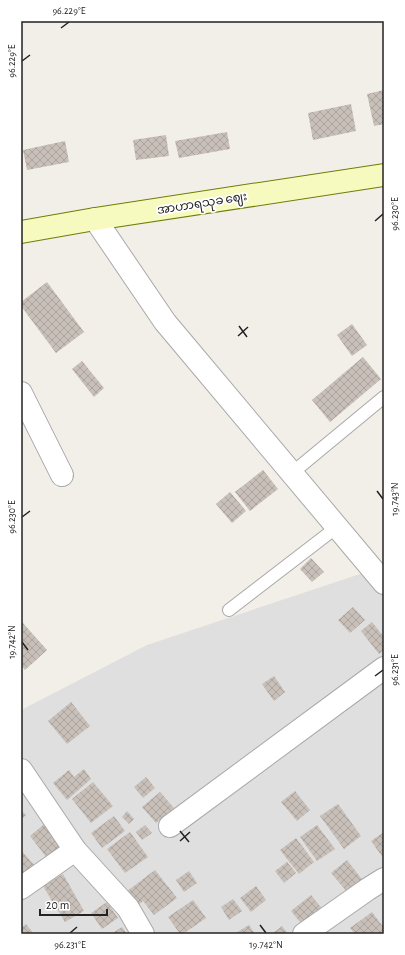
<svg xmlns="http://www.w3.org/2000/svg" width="405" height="955" viewBox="0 0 405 955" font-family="'Alegreya Sans','Noto Sans Myanmar',sans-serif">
	<defs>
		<pattern id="building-cross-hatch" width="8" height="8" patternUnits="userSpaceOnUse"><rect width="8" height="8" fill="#c7bfb8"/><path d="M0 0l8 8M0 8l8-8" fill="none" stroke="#aba49e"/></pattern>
	</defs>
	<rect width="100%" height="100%" fill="#f2efe9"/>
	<polygon fill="#e0dfdf" points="384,566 384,934 21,934 21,710 147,645"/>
	<g fill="url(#building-cross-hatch)">
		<polygon points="384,90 384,124 374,126 367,94"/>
		<polygon points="351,104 356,131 313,140 308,113"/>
		<polygon points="227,132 230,149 179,158 175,141"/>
		<polygon points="166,135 169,156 136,160 133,140"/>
		<polygon points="65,141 69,162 27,170 23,150"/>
		<polygon points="47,282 84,332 56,353 21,306 21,302"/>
		<polygon points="352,324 367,345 352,356 337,335"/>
		<polygon points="363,357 381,379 330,422 312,400"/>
		<polygon points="82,361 104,388 94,397 72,369"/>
		<polygon points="263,470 278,489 250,511 235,492"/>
		<polygon points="230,492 246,511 232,523 216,504"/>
		<polygon points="311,558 324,572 312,582 300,569"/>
		<polygon points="353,607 365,620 350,633 338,620"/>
		<polygon points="22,622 47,650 25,670 21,665 21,624"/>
		<polygon points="372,622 384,637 384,650 379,654 361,631"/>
		<polygon points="274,676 285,692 274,701 262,684"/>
		<polygon points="71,702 90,726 67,744 48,721"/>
		<polygon points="84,769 91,779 67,800 53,783 69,770 74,777"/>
		<polygon points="146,777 155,788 143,798 134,787"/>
		<polygon points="93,782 113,806 91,823 72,799"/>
		<polygon points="295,791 310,810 297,821 281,802"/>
		<polygon points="160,792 174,808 156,823 142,807"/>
		<polygon points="338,804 361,836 344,849 320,816"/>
		<polygon points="21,810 26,815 21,819"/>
		<polygon points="127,811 134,819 129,824 122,817"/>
		<polygon points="114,816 125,831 102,848 91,833"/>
		<polygon points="49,820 67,842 47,858 30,836"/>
		<polygon points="145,825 152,833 142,840 136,832"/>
		<polygon points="317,825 335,849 317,861 300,837"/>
		<polygon points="130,832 148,857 125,873 107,849"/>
		<polygon points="384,832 384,859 371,841"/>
		<polygon points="296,838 314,862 299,874 280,850"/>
		<polygon points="21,850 35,866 21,878"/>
		<polygon points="347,860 364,882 349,894 331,873"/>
		<polygon points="287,862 296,873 284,883 275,871"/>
		<polygon points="155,870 177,898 154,915 143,901 137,906 126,892"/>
		<polygon points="189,871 197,883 184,892 176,880"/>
		<polygon points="63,874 84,911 65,922 43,886"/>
		<polygon points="256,886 266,900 251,912 240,898"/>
		<polygon points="311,895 324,911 304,927 291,911"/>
		<polygon points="233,899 242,911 229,920 221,907"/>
		<polygon points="193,900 206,918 183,934 180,934 168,917"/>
		<polygon points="107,902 118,918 102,929 91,913"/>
		<polygon points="372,912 384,928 384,934 355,934 350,928"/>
		<polygon points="26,924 34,934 21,934 21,928"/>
		<polygon points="249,925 255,934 234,934"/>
		<polygon points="282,926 288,934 272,934"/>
		<polygon points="122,927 127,934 111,934"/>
	</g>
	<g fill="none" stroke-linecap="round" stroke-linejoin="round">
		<defs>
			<g id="lane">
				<polyline points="292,473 384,397"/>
				<polyline points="229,610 337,527"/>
			</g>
			<g id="street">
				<polyline points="95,219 165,322 384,583"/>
				<polyline points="21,393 62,475"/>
				<polyline points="21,770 75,850 128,908 143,934"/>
				<polyline points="170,826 384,668"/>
				<polyline points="21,888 75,850"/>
				<polyline points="304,934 368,889 384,879"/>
			</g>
			<polyline id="secondary" points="21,232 95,219 384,175"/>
		</defs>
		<use href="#lane" stroke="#a9a9a9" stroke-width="14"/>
		<use href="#street" stroke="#a9a9a9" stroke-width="24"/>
		<use href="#secondary" stroke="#707d05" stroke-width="24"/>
		<use href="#lane" stroke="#fff" stroke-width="12"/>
		<use href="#street" stroke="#fff" stroke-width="22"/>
		<use href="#secondary" stroke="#f7fabf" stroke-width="22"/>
	</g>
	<path fill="none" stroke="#222" stroke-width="1.5" d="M61 28 69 22M22 61 30 55M375 221 383 214M239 326 247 337M238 336 248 327M377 491 383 499M22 517 30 511M22 642 28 650M375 676 383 670M180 831 189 842M180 841 190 832M260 925 266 933M70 933 77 927"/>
	<g text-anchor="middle" stroke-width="3.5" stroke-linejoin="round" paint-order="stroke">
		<g font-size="12" fill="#222" stroke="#fff">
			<text transform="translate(202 203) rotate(-9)" y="4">အာဟာရသုခ ဈေး</text>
		</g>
	</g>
	<rect width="405" height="955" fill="none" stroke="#ffffff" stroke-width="44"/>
	<path d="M40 909v6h67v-6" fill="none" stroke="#222222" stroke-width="2"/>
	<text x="46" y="909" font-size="12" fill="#222222" stroke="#ffffff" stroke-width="3" paint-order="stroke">20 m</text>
	<rect x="22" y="22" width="361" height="911" fill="none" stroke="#222" stroke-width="1.5"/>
	<g font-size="10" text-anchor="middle" fill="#222">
		<text x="69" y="14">96.229°E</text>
		<text transform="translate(11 61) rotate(-90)" y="4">96.229°E</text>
		<text transform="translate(394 214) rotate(-90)" y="4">96.230°E</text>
		<text transform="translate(394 499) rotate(-90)" y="4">19.743°N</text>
		<text transform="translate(11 517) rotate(-90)" y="4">96.230°E</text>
		<text transform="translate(11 642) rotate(-90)" y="4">19.742°N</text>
		<text transform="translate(394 670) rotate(-90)" y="4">96.231°E</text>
		<text x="70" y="948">96.231°E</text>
		<text x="266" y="948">19.742°N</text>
	</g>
</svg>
